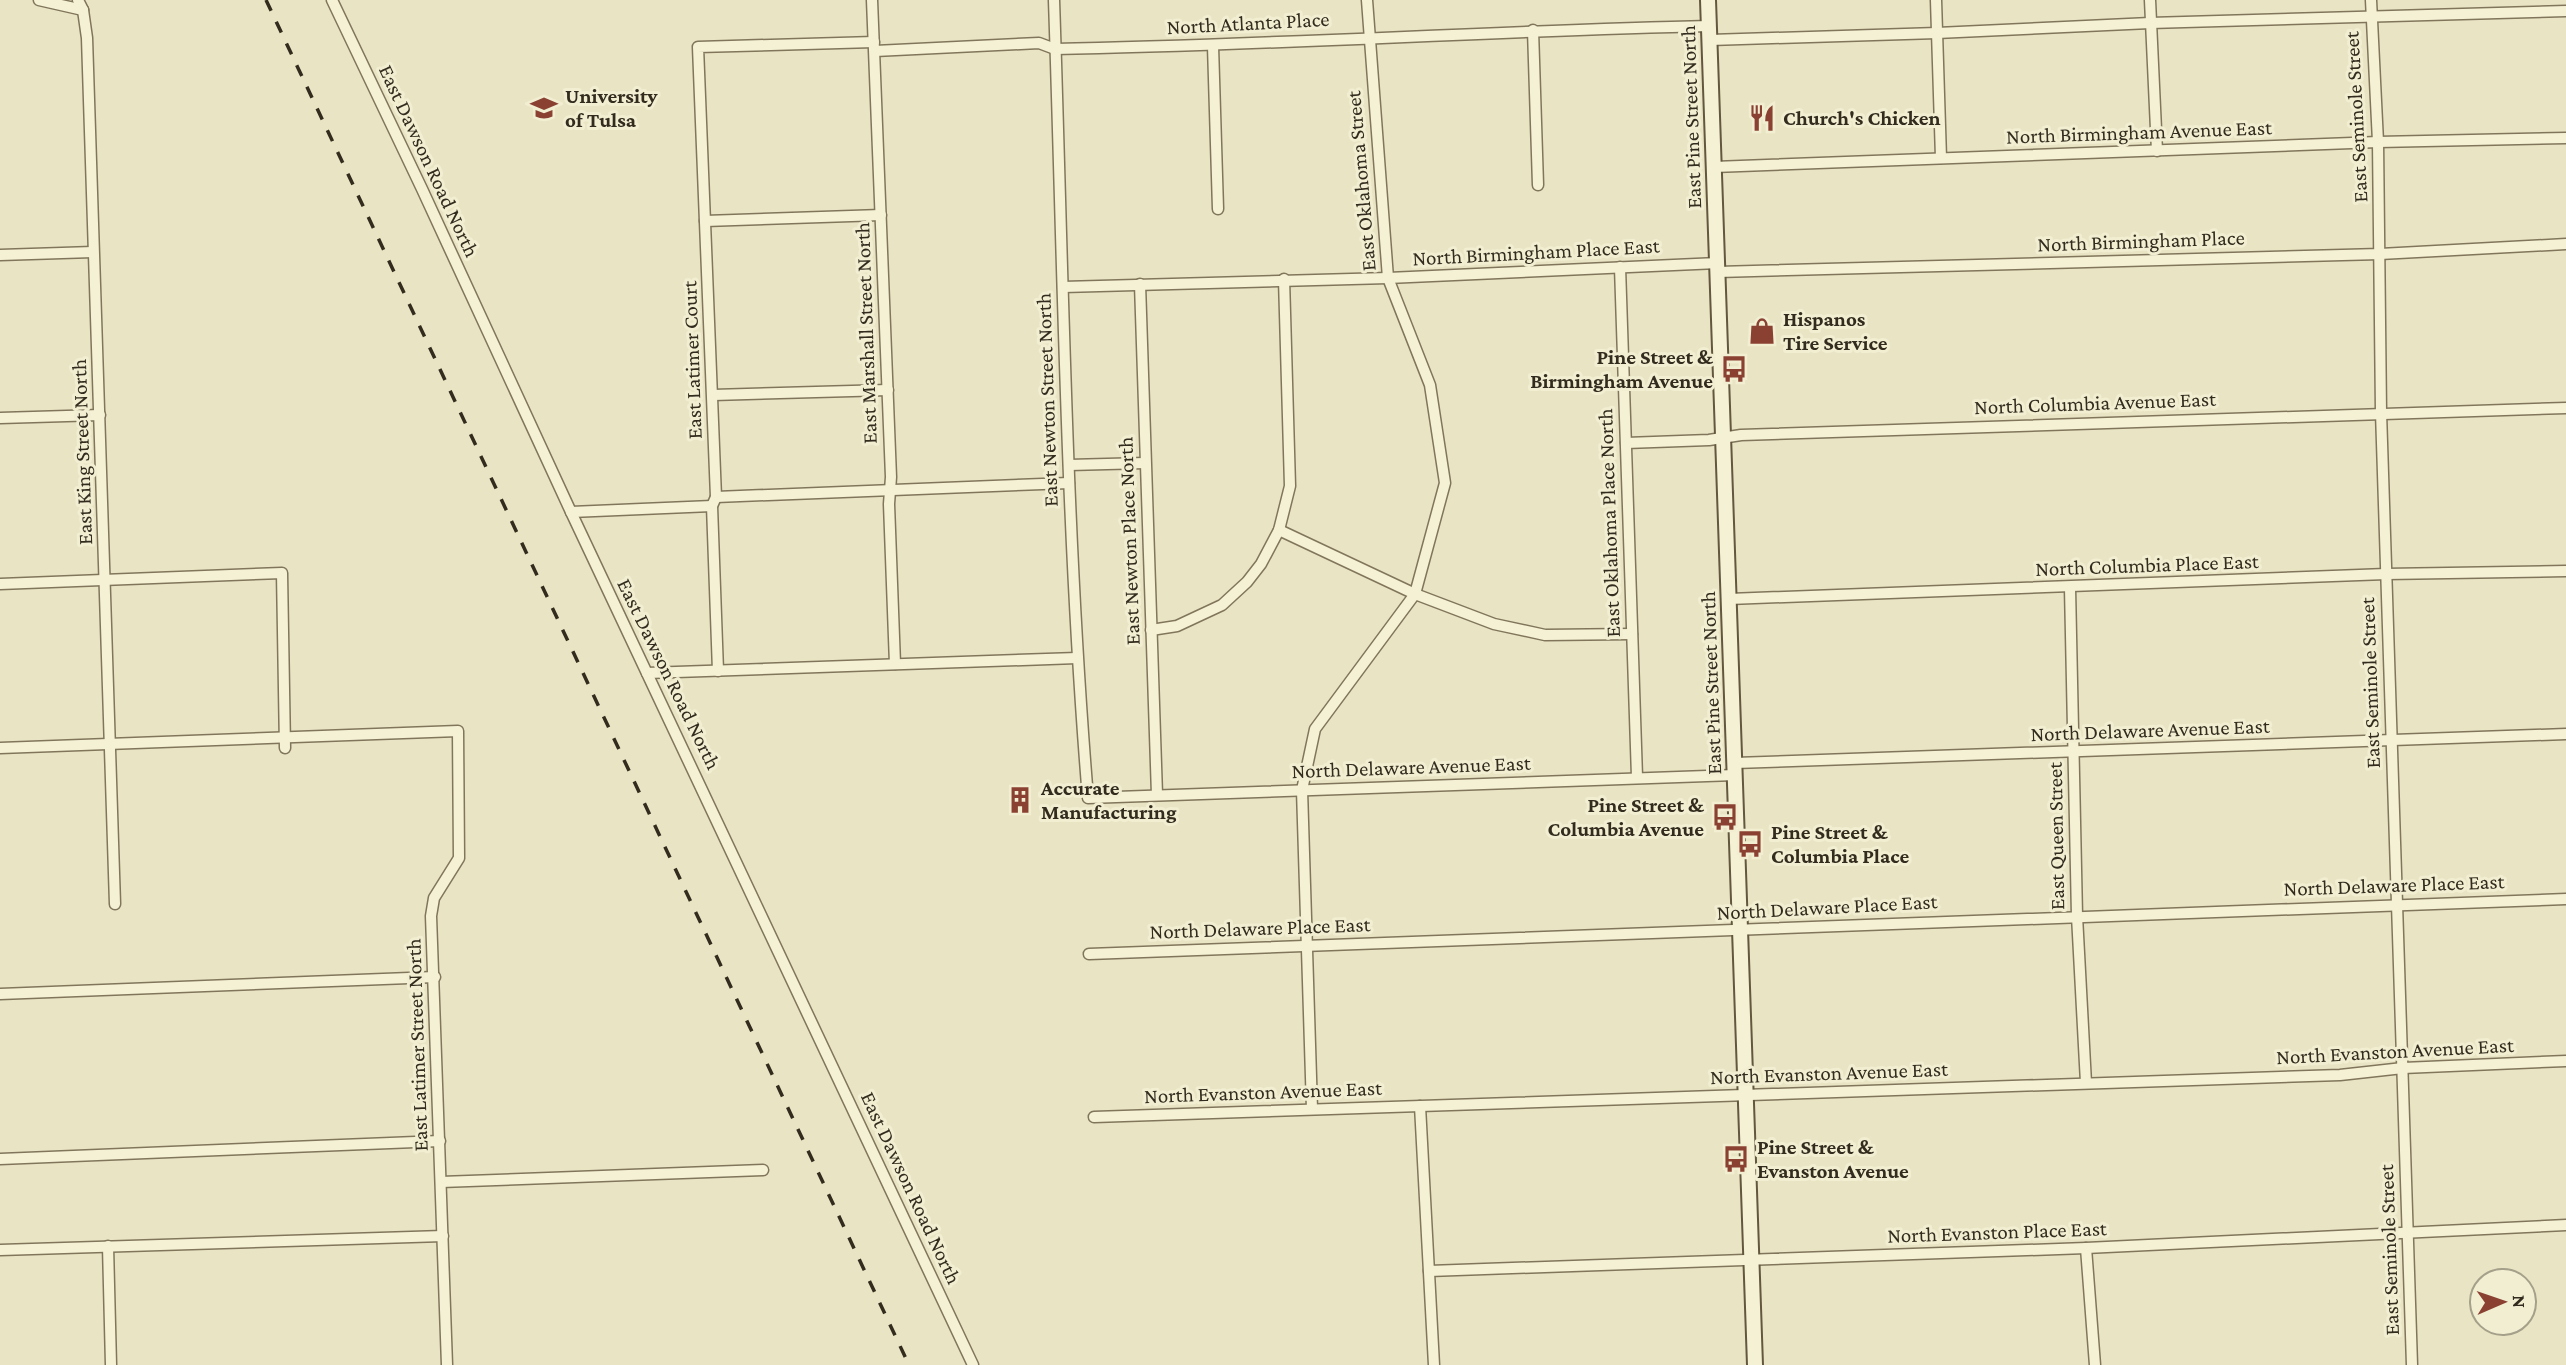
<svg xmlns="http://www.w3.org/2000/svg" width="2566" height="1365" viewBox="0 0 2566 1365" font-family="'Crimson Pro',serif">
	<rect width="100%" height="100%" fill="#e9e4c3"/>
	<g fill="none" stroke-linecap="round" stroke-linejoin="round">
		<defs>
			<g id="street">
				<polyline points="39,0 83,10"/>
				<polyline points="78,0 83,10 87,38 115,904"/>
				<polyline points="332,0 422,189 571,512 973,1365"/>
				<polyline points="872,0 891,477 889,504 895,664"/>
				<path d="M1054 0C1063 266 1066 533 1088 798L1735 775"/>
				<polyline points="1936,0 1941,158"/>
				<polyline points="2150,0 2157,151"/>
				<polyline points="2371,0 2378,142 2381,412 2412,1365"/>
				<polyline points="1533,30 1538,185"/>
				<polyline points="1710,40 1937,33 2150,23 2566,11"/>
				<polyline points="1213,46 1218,209"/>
				<path d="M875 51 1039 43 1055 49C1273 45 1491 31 1709 26"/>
				<polyline points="1714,167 2378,142 2566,138"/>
				<polyline points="705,221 881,215"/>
				<polyline points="0,255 93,252"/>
				<polyline points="1620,267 1637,777"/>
				<polyline points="1718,272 2380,254 2566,244"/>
				<polyline points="1140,284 1157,795"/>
				<polyline points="1063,287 1388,278 1718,263"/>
				<polyline points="713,395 888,390"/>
				<polyline points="0,418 100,415"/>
				<polyline points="1626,443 1709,440 1741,435 2566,408"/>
				<polyline points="1069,465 1145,463"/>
				<polyline points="716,497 1069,483"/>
				<polyline points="571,512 712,506"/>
				<polyline points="1279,530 1415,594 1494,624 1545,635 1632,634"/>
				<polyline points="0,584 282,573 285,748"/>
				<polyline points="2070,588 2077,916 2086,1083"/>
				<polyline points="1729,599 2386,574 2566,571"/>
				<polyline points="1151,630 1177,626 1222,605 1247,582 1261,564 1279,530 1290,486 1284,279"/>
				<polyline points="718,671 712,506 716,497 698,47 874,42"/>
				<polyline points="647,673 1077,658"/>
				<polyline points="0,748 458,731 459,858 434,898 431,916 447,1365"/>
				<polyline points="1735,763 2566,734"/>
				<polyline points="1089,954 2566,899"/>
				<polyline points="0,994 435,977"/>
				<polyline points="1420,1106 1434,1365"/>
				<polyline points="1312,1109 1302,790 1315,729 1415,594 1445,483 1430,385 1388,278 1367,0"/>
				<polyline points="1094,1117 2340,1075 2403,1068 2566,1061"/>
				<polyline points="0,1159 440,1141"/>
				<polyline points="441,1182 763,1170"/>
				<polyline points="108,1246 111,1365"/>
				<polyline points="2086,1248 2095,1365"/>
				<polyline points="0,1250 443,1236"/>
				<polyline points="1429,1271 2086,1248 2566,1225"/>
			</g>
			<polyline id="secondary" points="1708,0 1755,1365"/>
		</defs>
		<use href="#street" stroke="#81765c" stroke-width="13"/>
		<use href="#secondary" stroke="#63573f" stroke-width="18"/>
		<use href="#street" stroke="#f5f1d5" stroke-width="10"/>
		<use href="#secondary" stroke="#f5f1d5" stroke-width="14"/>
		<polyline stroke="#332c1e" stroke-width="3.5" stroke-dasharray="12 12" stroke-linecap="butt" points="266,0 909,1365"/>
	</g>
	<defs>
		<symbol id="university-bare" viewBox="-9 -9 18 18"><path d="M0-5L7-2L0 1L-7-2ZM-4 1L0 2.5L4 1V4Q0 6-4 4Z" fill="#8a4132" stroke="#f1eed2" stroke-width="2.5" paint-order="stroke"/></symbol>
		<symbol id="restaurant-bare" viewBox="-9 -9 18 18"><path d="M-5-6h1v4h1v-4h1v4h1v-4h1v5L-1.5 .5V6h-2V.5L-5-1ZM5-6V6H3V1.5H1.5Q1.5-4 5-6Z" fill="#8a4132" stroke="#f1eed2" stroke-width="2.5" paint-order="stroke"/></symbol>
		<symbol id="shop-bare" viewBox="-9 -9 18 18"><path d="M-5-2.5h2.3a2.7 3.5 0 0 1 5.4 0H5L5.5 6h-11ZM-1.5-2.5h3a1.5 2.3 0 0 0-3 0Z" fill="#8a4132" stroke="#f1eed2" stroke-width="2.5" paint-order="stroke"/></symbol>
		<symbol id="bus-bare" viewBox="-9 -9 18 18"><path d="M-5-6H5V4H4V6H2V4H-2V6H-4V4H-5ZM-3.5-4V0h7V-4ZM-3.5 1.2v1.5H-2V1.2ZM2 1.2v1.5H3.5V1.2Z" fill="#8a4132" stroke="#f1eed2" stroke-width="2.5" paint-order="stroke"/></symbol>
		<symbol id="building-bare" viewBox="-9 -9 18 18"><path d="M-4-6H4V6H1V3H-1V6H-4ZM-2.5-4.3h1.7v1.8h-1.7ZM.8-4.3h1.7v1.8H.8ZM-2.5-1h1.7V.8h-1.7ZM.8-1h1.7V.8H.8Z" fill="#8a4132" stroke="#f1eed2" stroke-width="2.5" paint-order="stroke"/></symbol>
	</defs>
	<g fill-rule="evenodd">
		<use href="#university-bare" x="525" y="89" width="38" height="38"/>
		<use href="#restaurant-bare" x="1743" y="99" width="38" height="38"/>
		<use href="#shop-bare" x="1743" y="312" width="38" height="38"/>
		<use href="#bus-bare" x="1715" y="350" width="38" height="38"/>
		<use href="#building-bare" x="1001" y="781" width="38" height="38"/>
		<use href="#bus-bare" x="1706" y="798" width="38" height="38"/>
		<use href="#bus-bare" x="1731" y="825" width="38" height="38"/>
		<use href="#bus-bare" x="1717" y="1140" width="38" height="38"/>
	</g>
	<g text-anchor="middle" stroke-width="6" stroke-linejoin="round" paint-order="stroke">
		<g font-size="21" fill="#332c1e" stroke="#f1eed2">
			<text transform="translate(1248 23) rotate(-3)" y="7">North Atlanta Place</text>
			<text transform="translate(1691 117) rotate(-92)" y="7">East Pine Street North</text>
			<text transform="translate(2356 117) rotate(-93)" y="7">East Seminole Street</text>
			<text transform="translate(2139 132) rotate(-2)" y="7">North Birmingham Avenue East</text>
			<text transform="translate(429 161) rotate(65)" y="7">East Dawson Road North</text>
			<text transform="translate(1361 181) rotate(-95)" y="7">East Oklahoma Street</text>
			<text transform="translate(2141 241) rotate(-2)" y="7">North Birmingham Place</text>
			<text transform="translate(1536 252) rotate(-3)" y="7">North Birmingham Place East</text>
			<text transform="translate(866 333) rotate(-92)" y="7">East Marshall Street North</text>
			<text transform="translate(692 360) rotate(-92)" y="7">East Latimer Court</text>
			<text transform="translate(1047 400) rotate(-92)" y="7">East Newton Street North</text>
			<text transform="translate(2095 403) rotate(-2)" y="7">North Columbia Avenue East</text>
			<text transform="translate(82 452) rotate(-92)" y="7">East King Street North</text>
			<text transform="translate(1609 523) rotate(-92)" y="7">East Oklahoma Place North</text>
			<text transform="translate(1129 541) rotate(-92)" y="7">East Newton Place North</text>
			<text transform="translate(2147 565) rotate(-2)" y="7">North Columbia Place East</text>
			<text transform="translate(669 674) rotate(64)" y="7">East Dawson Road North</text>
			<text transform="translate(1711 683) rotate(-92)" y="7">East Pine Street North</text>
			<text transform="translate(2370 683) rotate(-92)" y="7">East Seminole Street</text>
			<text transform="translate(2150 730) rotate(-2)" y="7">North Delaware Avenue East</text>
			<text transform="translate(1411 767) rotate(-2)" y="7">North Delaware Avenue East</text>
			<text transform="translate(2056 836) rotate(-91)" y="7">East Queen Street</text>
			<text transform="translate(2394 885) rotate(-2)" y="7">North Delaware Place East</text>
			<text transform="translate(1827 907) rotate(-3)" y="7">North Delaware Place East</text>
			<text transform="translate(1260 928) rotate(-2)" y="7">North Delaware Place East</text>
			<text transform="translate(417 1045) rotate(-92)" y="7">East Latimer Street North</text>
			<text transform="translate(2395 1051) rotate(-3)" y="7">North Evanston Avenue East</text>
			<text transform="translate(1829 1073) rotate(-2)" y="7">North Evanston Avenue East</text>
			<text transform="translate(1263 1092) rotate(-2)" y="7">North Evanston Avenue East</text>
			<text transform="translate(911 1188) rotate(65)" y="7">East Dawson Road North</text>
			<text transform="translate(1997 1232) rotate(-2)" y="7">North Evanston Place East</text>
			<text transform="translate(2389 1250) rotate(-92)" y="7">East Seminole Street</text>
		</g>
		<g font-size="21" font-weight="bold" fill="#332c1e" stroke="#f1eed2" text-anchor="start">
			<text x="565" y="103">University<tspan x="565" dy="24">of Tulsa</tspan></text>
			<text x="1783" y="125">Church's Chicken</text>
			<text x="1783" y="326">Hispanos<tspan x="1783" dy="24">Tire Service</tspan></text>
			<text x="1713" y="364" text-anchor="end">Pine Street &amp;<tspan x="1713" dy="24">Birmingham Avenue</tspan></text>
			<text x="1041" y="795">Accurate<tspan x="1041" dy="24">Manufacturing</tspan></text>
			<text x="1704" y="812" text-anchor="end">Pine Street &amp;<tspan x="1704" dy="24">Columbia Avenue</tspan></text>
			<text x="1771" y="839">Pine Street &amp;<tspan x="1771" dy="24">Columbia Place</tspan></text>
			<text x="1757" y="1154">Pine Street &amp;<tspan x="1757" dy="24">Evanston Avenue</tspan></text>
		</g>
	</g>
	<g transform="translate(2503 1302) rotate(88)"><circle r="33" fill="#f1eed2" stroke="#a5a08a" stroke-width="2"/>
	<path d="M0-5L12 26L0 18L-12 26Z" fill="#8a4132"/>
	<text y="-10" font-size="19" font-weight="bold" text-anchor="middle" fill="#332c1e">N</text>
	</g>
</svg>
